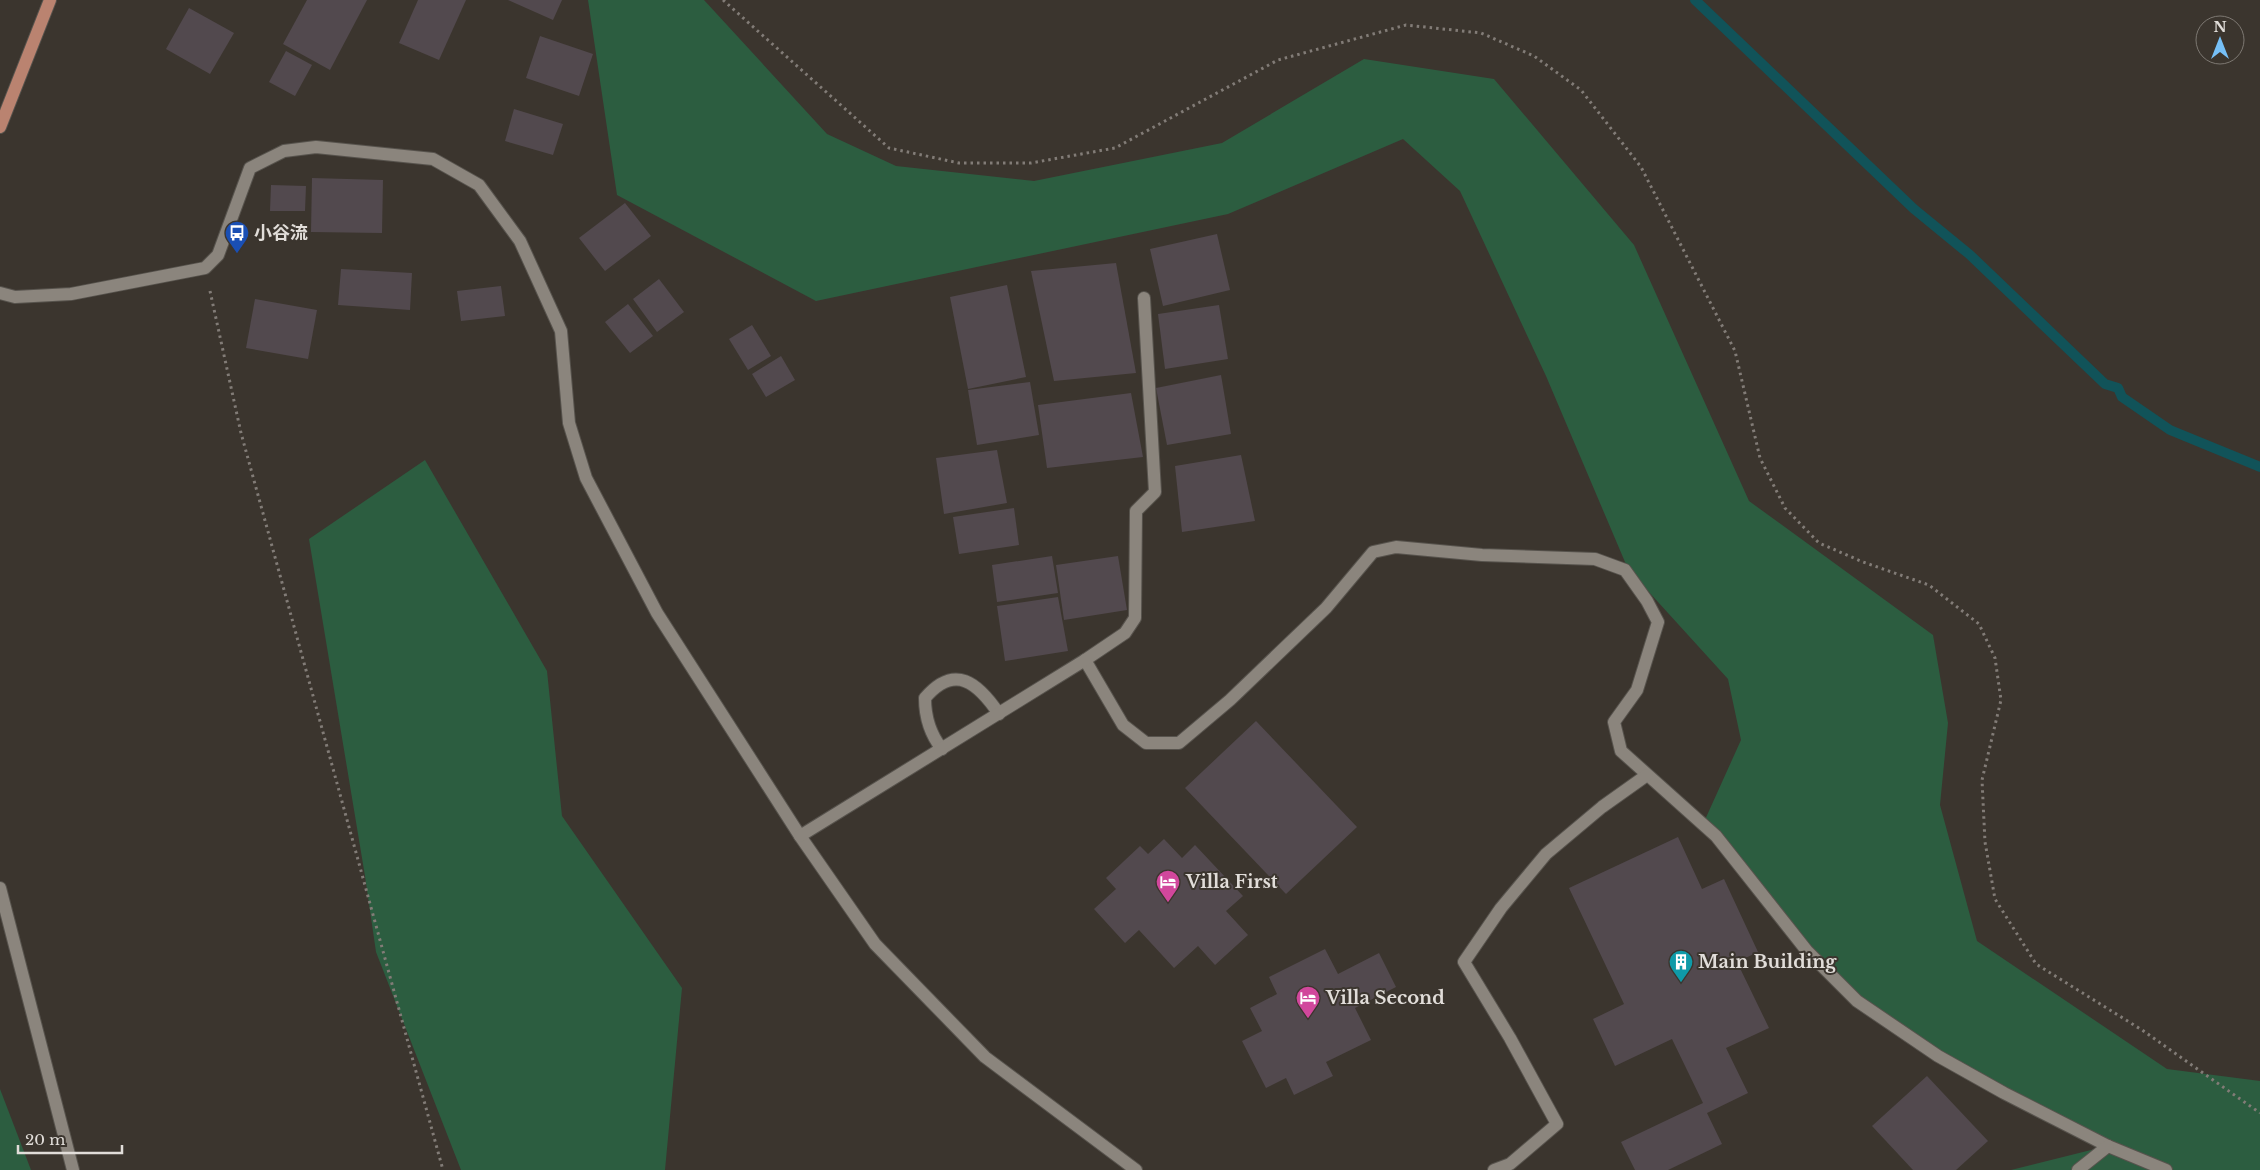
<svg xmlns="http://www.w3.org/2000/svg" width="2260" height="1170" viewBox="0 0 2260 1170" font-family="'Libre Baskerville','Noto Sans JP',serif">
	<rect width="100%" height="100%" fill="#3b352e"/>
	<g fill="#2c5d40">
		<polygon points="588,0 704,0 827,134 896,166 1034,181 1222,143 1364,59 1494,79 1634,245 1749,501 1933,635 1948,723 1940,805 1977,941 2167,1069 2260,1081 2260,1170 2011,1170 2107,1146 1963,1073 1857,1001 1704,822 1741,740 1728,679 1628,569 1546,376 1460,191 1403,139 1228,214 816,301 617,195"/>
		<polygon points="425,460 547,671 562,816 682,988 665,1170 461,1170 376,952 365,876 309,539"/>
		<polygon points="0,1089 31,1170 0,1170"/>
	</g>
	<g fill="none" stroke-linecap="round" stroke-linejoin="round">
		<polyline stroke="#115359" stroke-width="10" points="1695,0 1914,209 1969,254 2105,384 2118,388 2122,397 2170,430 2260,467"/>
	</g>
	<g fill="#52494e">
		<polygon points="307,0 367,0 330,70 283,44"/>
		<polygon points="418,0 466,0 439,60 399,43"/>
		<polygon points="508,0 562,0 553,20"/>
		<polygon points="189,8 234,33 210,74 166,49"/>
		<polygon points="540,36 593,54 579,96 526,78"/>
		<polygon points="286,51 312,65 295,96 269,82"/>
		<polygon points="514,109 563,124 553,155 505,141"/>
		<polygon points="312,178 383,180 382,233 311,232"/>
		<polygon points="271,185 306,186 305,211 270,211"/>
		<polygon points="625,203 651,236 605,271 579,238"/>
		<polygon points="1217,234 1230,290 1163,306 1150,249"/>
		<polygon points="1116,263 1136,373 1054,381 1031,271"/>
		<polygon points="341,269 412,273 410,310 338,305"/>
		<polygon points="659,279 684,312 657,332 633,299"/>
		<polygon points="1007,285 1026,377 968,389 950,297"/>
		<polygon points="501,286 505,316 461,321 457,291"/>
		<polygon points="255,299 317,310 308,359 246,348"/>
		<polygon points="628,304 653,336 630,353 605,322"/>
		<polygon points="1219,305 1228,359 1165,369 1158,314"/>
		<polygon points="752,325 771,356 748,370 729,339"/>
		<polygon points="781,356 795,380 766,397 752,374"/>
		<polygon points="1221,375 1231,434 1167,445 1156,388"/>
		<polygon points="1030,382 1039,435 977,445 968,390"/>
		<polygon points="1131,393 1143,457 1047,468 1038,405"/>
		<polygon points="997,450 1007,503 944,514 936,458"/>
		<polygon points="1241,455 1255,521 1182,532 1175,466"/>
		<polygon points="1014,508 1019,545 959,554 953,517"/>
		<polygon points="1052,556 1058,593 997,602 992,565"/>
		<polygon points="1118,556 1127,610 1064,620 1056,565"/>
		<polygon points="1058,597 1068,651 1005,661 997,606"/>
		<polygon points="1256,721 1357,827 1286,894 1185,788"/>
		<polygon points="1678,837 1702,889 1724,879 1758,952 1737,962 1769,1028 1726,1048 1748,1093 1707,1113 1722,1144 1668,1170 1635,1170 1621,1142 1703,1103 1672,1039 1615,1066 1593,1019 1624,1004 1569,888"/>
		<polygon points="1164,839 1182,858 1195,845 1243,896 1226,911 1248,935 1215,965 1198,946 1174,968 1139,930 1125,943 1094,909 1116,889 1106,878 1140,846 1148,854"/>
		<polygon points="1325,949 1338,974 1379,953 1396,987 1355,1008 1371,1040 1326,1062 1333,1076 1294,1095 1286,1078 1266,1088 1242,1041 1262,1031 1250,1008 1277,994 1269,977"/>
		<polygon points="1927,1076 1988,1141 1956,1170 1913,1170 1872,1126"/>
	</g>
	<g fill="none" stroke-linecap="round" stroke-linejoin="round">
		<defs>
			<g id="service">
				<polyline points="1085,660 1123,725 1146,743 1179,743 1230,700 1326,608 1373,552 1396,547 1482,555 1595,559 1625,570 1647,601 1658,622 1637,690 1614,722 1621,751 1716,836 1807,951 1857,1001 1938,1056 2004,1093 2108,1146 2166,1170"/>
				<polyline points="1494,1170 1510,1164 1557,1124 1510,1038 1464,962 1501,908 1546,854 1602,807 1647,775"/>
				<polyline points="2078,1170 2108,1146"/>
			</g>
			<g id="minor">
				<polyline points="0,293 15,297 71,294 205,268 218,255 250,168 284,151 316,147 433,159 479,185 520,241 561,331 569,423 586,478 657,613 800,836 875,944 985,1057 1136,1170"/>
				<path d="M942 749C930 734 925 717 925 698 955 663 978 683 999 714"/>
				<polyline points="800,836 1085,660 1125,633 1135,618 1136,511 1155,492 1144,298"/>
				<polyline points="0,888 73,1170"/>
			</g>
			<polyline id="primary" points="0,127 50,0"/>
		</defs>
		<use href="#service" stroke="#57534d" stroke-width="14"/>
		<use href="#minor" stroke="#57534d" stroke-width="14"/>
		<use href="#primary" stroke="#57534d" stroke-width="14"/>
		<g stroke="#827c77" stroke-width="3" stroke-dasharray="2.5 4" stroke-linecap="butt">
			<polyline points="723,0 889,148 959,163 1031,163 1115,148 1278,60 1406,25 1481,33 1534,56 1581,90 1641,167 1735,351 1760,458 1785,508 1819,543 1863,562 1929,585 1979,624 1995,658 2001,700 1982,780 1985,842 1995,899 2036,964 2142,1030 2260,1113"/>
			<polyline points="210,291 241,433 443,1170"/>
		</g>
		<use href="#service" stroke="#8b857d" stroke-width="12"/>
		<use href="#minor" stroke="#8b857d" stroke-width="12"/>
		<use href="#primary" stroke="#ba8370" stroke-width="12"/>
	</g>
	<defs>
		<symbol id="bus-pin" viewBox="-11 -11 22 30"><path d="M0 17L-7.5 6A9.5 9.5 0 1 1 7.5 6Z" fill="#1a4fb4" stroke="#3b352e"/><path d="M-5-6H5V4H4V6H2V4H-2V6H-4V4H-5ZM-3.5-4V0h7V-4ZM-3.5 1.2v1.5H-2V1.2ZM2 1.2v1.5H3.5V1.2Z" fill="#fff"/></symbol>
		<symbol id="hotel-pin" viewBox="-11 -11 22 30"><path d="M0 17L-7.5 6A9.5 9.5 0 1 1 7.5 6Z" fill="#d1479c" stroke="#3b352e"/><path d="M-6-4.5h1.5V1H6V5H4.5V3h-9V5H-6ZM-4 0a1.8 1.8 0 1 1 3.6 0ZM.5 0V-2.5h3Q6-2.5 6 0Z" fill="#fff"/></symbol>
		<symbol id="building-pin" viewBox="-11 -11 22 30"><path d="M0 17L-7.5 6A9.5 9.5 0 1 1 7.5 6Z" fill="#0f9aa8" stroke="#3b352e"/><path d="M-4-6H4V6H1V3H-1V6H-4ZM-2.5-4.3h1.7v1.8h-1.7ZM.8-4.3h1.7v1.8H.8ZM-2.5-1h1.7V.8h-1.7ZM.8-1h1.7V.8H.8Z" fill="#fff"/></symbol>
	</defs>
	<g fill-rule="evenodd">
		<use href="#bus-pin" x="223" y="219" width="28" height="38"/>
		<use href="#hotel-pin" x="1154" y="868" width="28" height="38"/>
		<use href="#building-pin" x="1667" y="948" width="28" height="38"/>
		<use href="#hotel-pin" x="1294" y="984" width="28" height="38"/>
	</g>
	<g text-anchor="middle" stroke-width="4" stroke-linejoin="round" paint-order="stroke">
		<g font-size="18" font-weight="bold" fill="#e1ddd9" stroke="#3b352e" text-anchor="start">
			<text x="254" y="239">小谷流</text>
			<text x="1186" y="888">Villa First</text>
			<text x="1698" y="968">Main Building</text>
			<text x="1326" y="1004">Villa Second</text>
		</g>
	</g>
	<g transform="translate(2220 40)"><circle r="24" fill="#3b352e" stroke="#7d7872"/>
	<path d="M0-4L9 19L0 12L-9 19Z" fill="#76c0f7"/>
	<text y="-8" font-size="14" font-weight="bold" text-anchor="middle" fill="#e1ddd9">N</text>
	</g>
	<path d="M18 1145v8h104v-8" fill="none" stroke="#e1ddd9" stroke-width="2.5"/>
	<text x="25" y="1145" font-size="15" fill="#e1ddd9" stroke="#3b352e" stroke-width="4" paint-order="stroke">20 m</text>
</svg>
